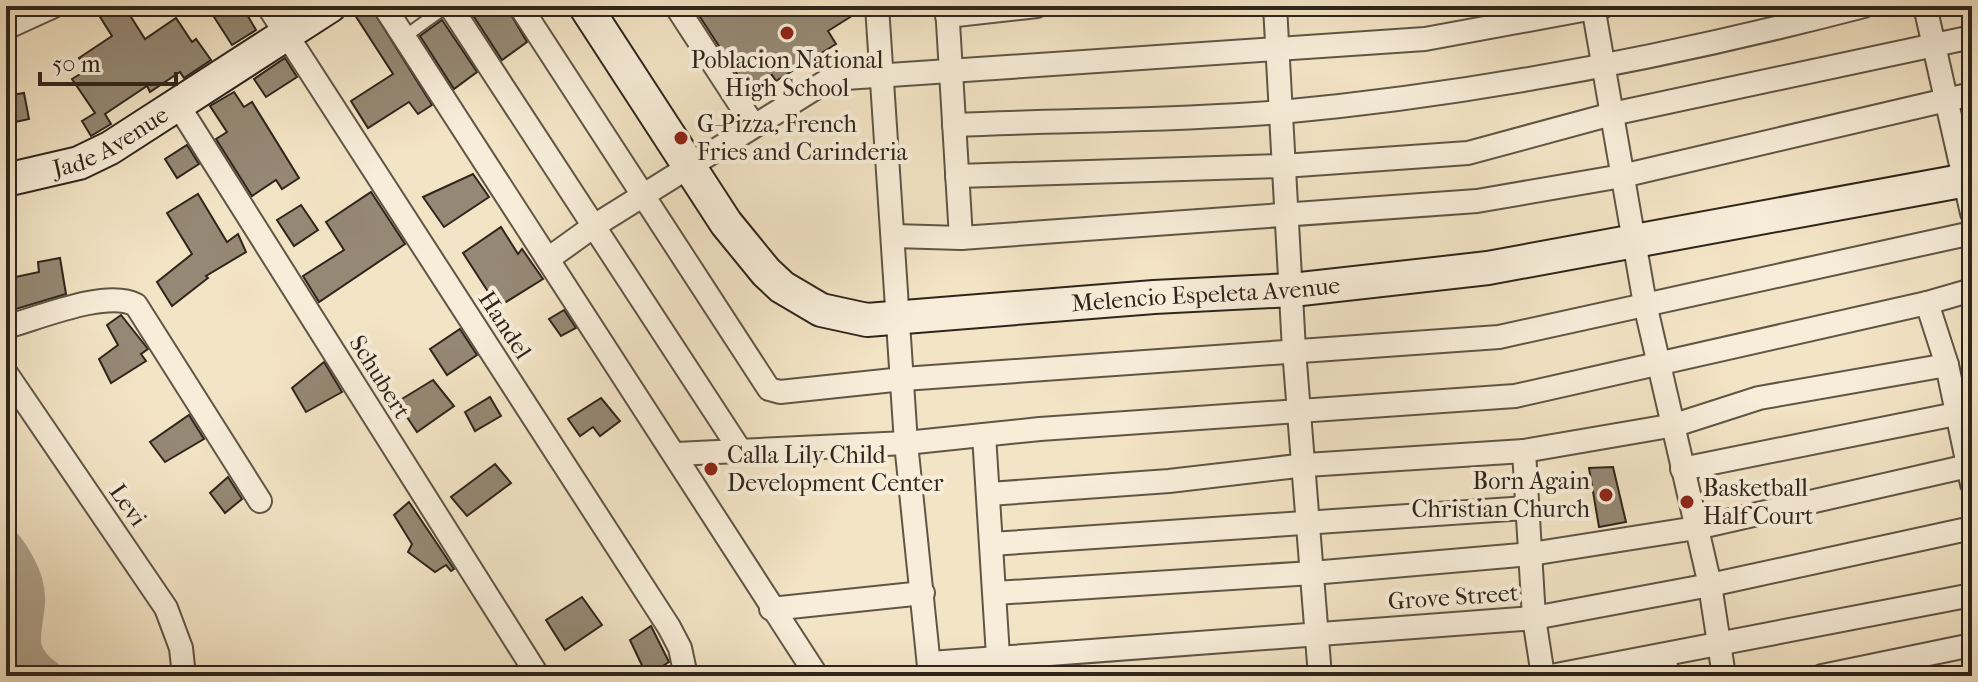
<svg xmlns="http://www.w3.org/2000/svg" width="1978" height="682" viewBox="0 0 1978 682" font-family="'IM FELL French Canon',serif">
	<rect width="100%" height="100%" fill="#f3e4c5"/>
	<filter id="stains"><feTurbulence type="fractalNoise" baseFrequency=".0025" numOctaves="4"/><feColorMatrix values="0 0 0 0 .2 0 0 0 0 .09 0 0 0 0 .02 0 0 0 .5 -.17"/></filter>
	<radialGradient id="worn" r=".72"><stop offset=".6" stop-color="#630" stop-opacity="0"/><stop offset="1" stop-color="#630" stop-opacity=".3"/></radialGradient>
	<g fill="none" stroke-linecap="round" stroke-linejoin="round">
		<path stroke="#b0a38c" stroke-width="32" d="M6 545C14 554 24 572 27 584 37 619 5 646 48 676"/>
	</g>
	<g fill="#958874" stroke="#2f251c" stroke-width="2">
		<polygon points="107,6 124,6 145,39 176,18 192,42 196,39 211,60 184,78 180,72 150,92 147,86 105,114 111,124 91,136 82,121 95,113 72,79 87,70 79,58 112,36 97,12"/>
		<polygon points="207,6 242,6 256,30 232,45"/>
		<polygon points="361,6 370,6 432,105 418,114 409,102 368,128 351,101 393,74 353,12"/>
		<polygon points="467,6 506,6 527,42 502,60"/>
		<polygon points="693,6 863,6 863,9 828,31 836,44 776,81 772,75 748,91"/>
		<polygon points="442,20 477,72 454,89 420,36"/>
		<polygon points="285,58 297,77 266,97 254,79"/>
		<polygon points="234,92 244,107 252,102 299,178 282,189 276,180 252,196 216,139 227,132 210,106"/>
		<polygon points="24,93 29,119 6,124 6,96"/>
		<polygon points="187,145 199,164 177,178 165,159"/>
		<polygon points="473,174 489,197 444,227 423,197"/>
		<polygon points="371,192 405,244 319,302 303,276 344,250 326,222"/>
		<polygon points="198,194 227,242 238,234 246,252 206,276 208,278 172,306 157,282 192,254 167,213"/>
		<polygon points="301,205 318,230 294,246 277,220"/>
		<polygon points="501,227 518,254 522,249 543,279 498,307 463,253"/>
		<polygon points="60,258 66,294 6,312 6,279 39,272 38,262"/>
		<polygon points="564,310 576,328 561,336 549,319"/>
		<polygon points="121,315 148,349 141,354 146,361 111,383 99,359 118,345 107,325"/>
		<polygon points="460,329 477,355 447,375 430,349"/>
		<polygon points="324,362 342,392 306,412 292,388"/>
		<polygon points="433,380 454,406 417,432 397,402"/>
		<polygon points="490,397 501,416 475,431 465,412"/>
		<polygon points="601,398 620,421 600,436 593,427 580,436 568,419"/>
		<polygon points="189,415 204,439 165,462 150,442"/>
		<polygon points="495,464 511,483 467,516 451,497"/>
		<polygon points="1613,467 1626,522 1599,527 1589,468"/>
		<polygon points="228,477 242,499 225,513 210,493"/>
		<polygon points="409,502 454,569 451,571 446,565 435,572 408,552 412,544 394,515"/>
		<polygon points="582,597 602,625 565,650 546,620"/>
		<polygon points="651,626 669,662 647,676 630,640"/>
	</g>
	<g fill="none" stroke-linecap="round" stroke-linejoin="round">
		<defs>
			<polyline id="lane" points="404,37 447,6"/>
			<g id="street">
				<polyline points="268,6 669,627 680,648 686,676"/>
				<polyline points="384,6 817,676"/>
				<polyline points="450,6 740,450"/>
				<polyline points="520,6 769,389 780,392 903,379 1499,337 1972,233"/>
				<polyline points="676,6 754,126"/>
				<polyline points="877,6 906,443 930,676"/>
				<polyline points="947,6 961,238"/>
				<polyline points="1275,6 1294,350 1320,676"/>
				<polyline points="1593,6 1645,304 1710,585 1724,676"/>
				<polyline points="1925,6 1972,213"/>
				<polyline points="947,16 1037,6"/>
				<polyline points="6,28 54,6"/>
				<polyline points="178,105 538,676"/>
				<path d="M954 125C1063 120 1173 121 1281 112 1478 94 1672 56 1864 6"/>
				<polyline points="957,176 1283,166 1468,153 1612,114 1972,37"/>
				<polyline points="894,236 961,238 1477,201 1622,176 1972,94"/>
				<polyline points="548,259 594,226 830,79 1425,39 1604,6"/>
				<polyline points="1927,303 1947,365 1972,484"/>
				<path d="M6 327C39 318 107 289 136 305L260 501"/>
				<polyline points="6,373 166,608 181,648 184,676"/>
				<polyline points="984,435 998,656"/>
				<polyline points="1524,451 1534,618 1543,676"/>
				<polyline points="676,454 906,443 1040,429 1515,396 1927,303 1972,290"/>
				<polyline points="1682,469 1956,414"/>
				<polyline points="989,494 1169,481 1306,465 1524,451 1675,425 1759,398 1947,365"/>
				<polyline points="991,544 1527,508"/>
				<polyline points="995,593 1312,573 1531,554 1696,528 1968,466"/>
				<polyline points="771,609 923,593"/>
				<polyline points="1663,657 1669,676"/>
				<polyline points="930,663 1534,618 1710,585 1972,528"/>
				<polyline points="1551,676 1972,595"/>
				<polyline points="1822,676 1972,645"/>
			</g>
			<g id="secondary">
				<path id="s1" d="M585 6 726 223 766 272 782 287 821 310 867 320 1154 297 1292 290 1488 268 1972 179"/>
				<path id="s2" d="M6 180 79 163 110 148 330 6"/>
			</g>
		</defs>
		<use href="#lane" stroke="#605546" stroke-width="15"/>
		<use href="#street" stroke="#605546" stroke-width="26"/>
		<use href="#secondary" stroke="#2f251c" stroke-width="36"/>
		<use href="#lane" stroke="#f7edd9" stroke-width="11"/>
		<use href="#street" stroke="#f7edd9" stroke-width="22"/>
		<use href="#secondary" stroke="#f7edd9" stroke-width="32"/>
	</g>
	<g fill="#8f2418" stroke="#f7edd9" stroke-width="3">
		<circle cx="787" cy="33" r="8"/>
		<circle cx="681" cy="138" r="8"/>
		<circle cx="711" cy="469" r="8"/>
		<circle cx="1606" cy="495" r="8"/>
		<circle cx="1687" cy="502" r="8"/>
	</g>
	<g text-anchor="middle" stroke-width="8" stroke-linejoin="round" paint-order="stroke">
		<g font-size="24" fill="#2f251c" stroke="#f7edd9" text-anchor="start">
			<text x="787" y="68" text-anchor="middle">Poblacion National<tspan x="787" dy="28">High School</tspan></text>
			<text x="697" y="132">G-Pizza, French<tspan x="697" dy="28">Fries and Carinderia</tspan></text>
			<text x="727" y="463">Calla Lily Child<tspan x="727" dy="28">Development Center</tspan></text>
			<text x="1590" y="489" text-anchor="end">Born Again<tspan x="1590" dy="28">Christian Church</tspan></text>
			<text x="1703" y="496">Basketball<tspan x="1703" dy="28">Half Court</tspan></text>
		</g>
		<g font-size="24" fill="#2f251c" stroke="#f7edd9">
			<text dy="8" stroke="none"><textPath href="#s2" startOffset="112">Jade Avenue</textPath></text>
			<text dy="8" stroke="none"><textPath href="#s1" startOffset="776">Melencio Espeleta Avenue</textPath></text>
			<text transform="translate(505 325) rotate(57)" y="8">Handel</text>
			<text transform="translate(380 377) rotate(58)" y="8">Schubert</text>
			<text transform="translate(128 505) rotate(55)" y="8">Levi</text>
			<text transform="translate(1453 597) rotate(-4)" y="8">Grove Street</text>
		</g>
	</g>
	<rect width="1978" height="682" fill="none" stroke="#f3e4c5" stroke-width="32"/>
	<rect x="8" y="8" width="1962" height="666" fill="none" stroke="#2f251c" stroke-width="4"/>
	<rect x="16" y="16" width="1946" height="650" fill="none" stroke="#2f251c" stroke-width="2"/>
	<path d="M40 72v12h136v-12" fill="none" stroke="#2f251c" stroke-width="4"/>
	<text x="52" y="72" font-size="24" fill="#2f251c" stroke="#f7edd9" stroke-width="6" paint-order="stroke">50 m</text>
	<rect width="100%" height="100%" filter="url(#stains)"/>
	<rect width="100%" height="100%" fill="url(#worn)"/>
</svg>
